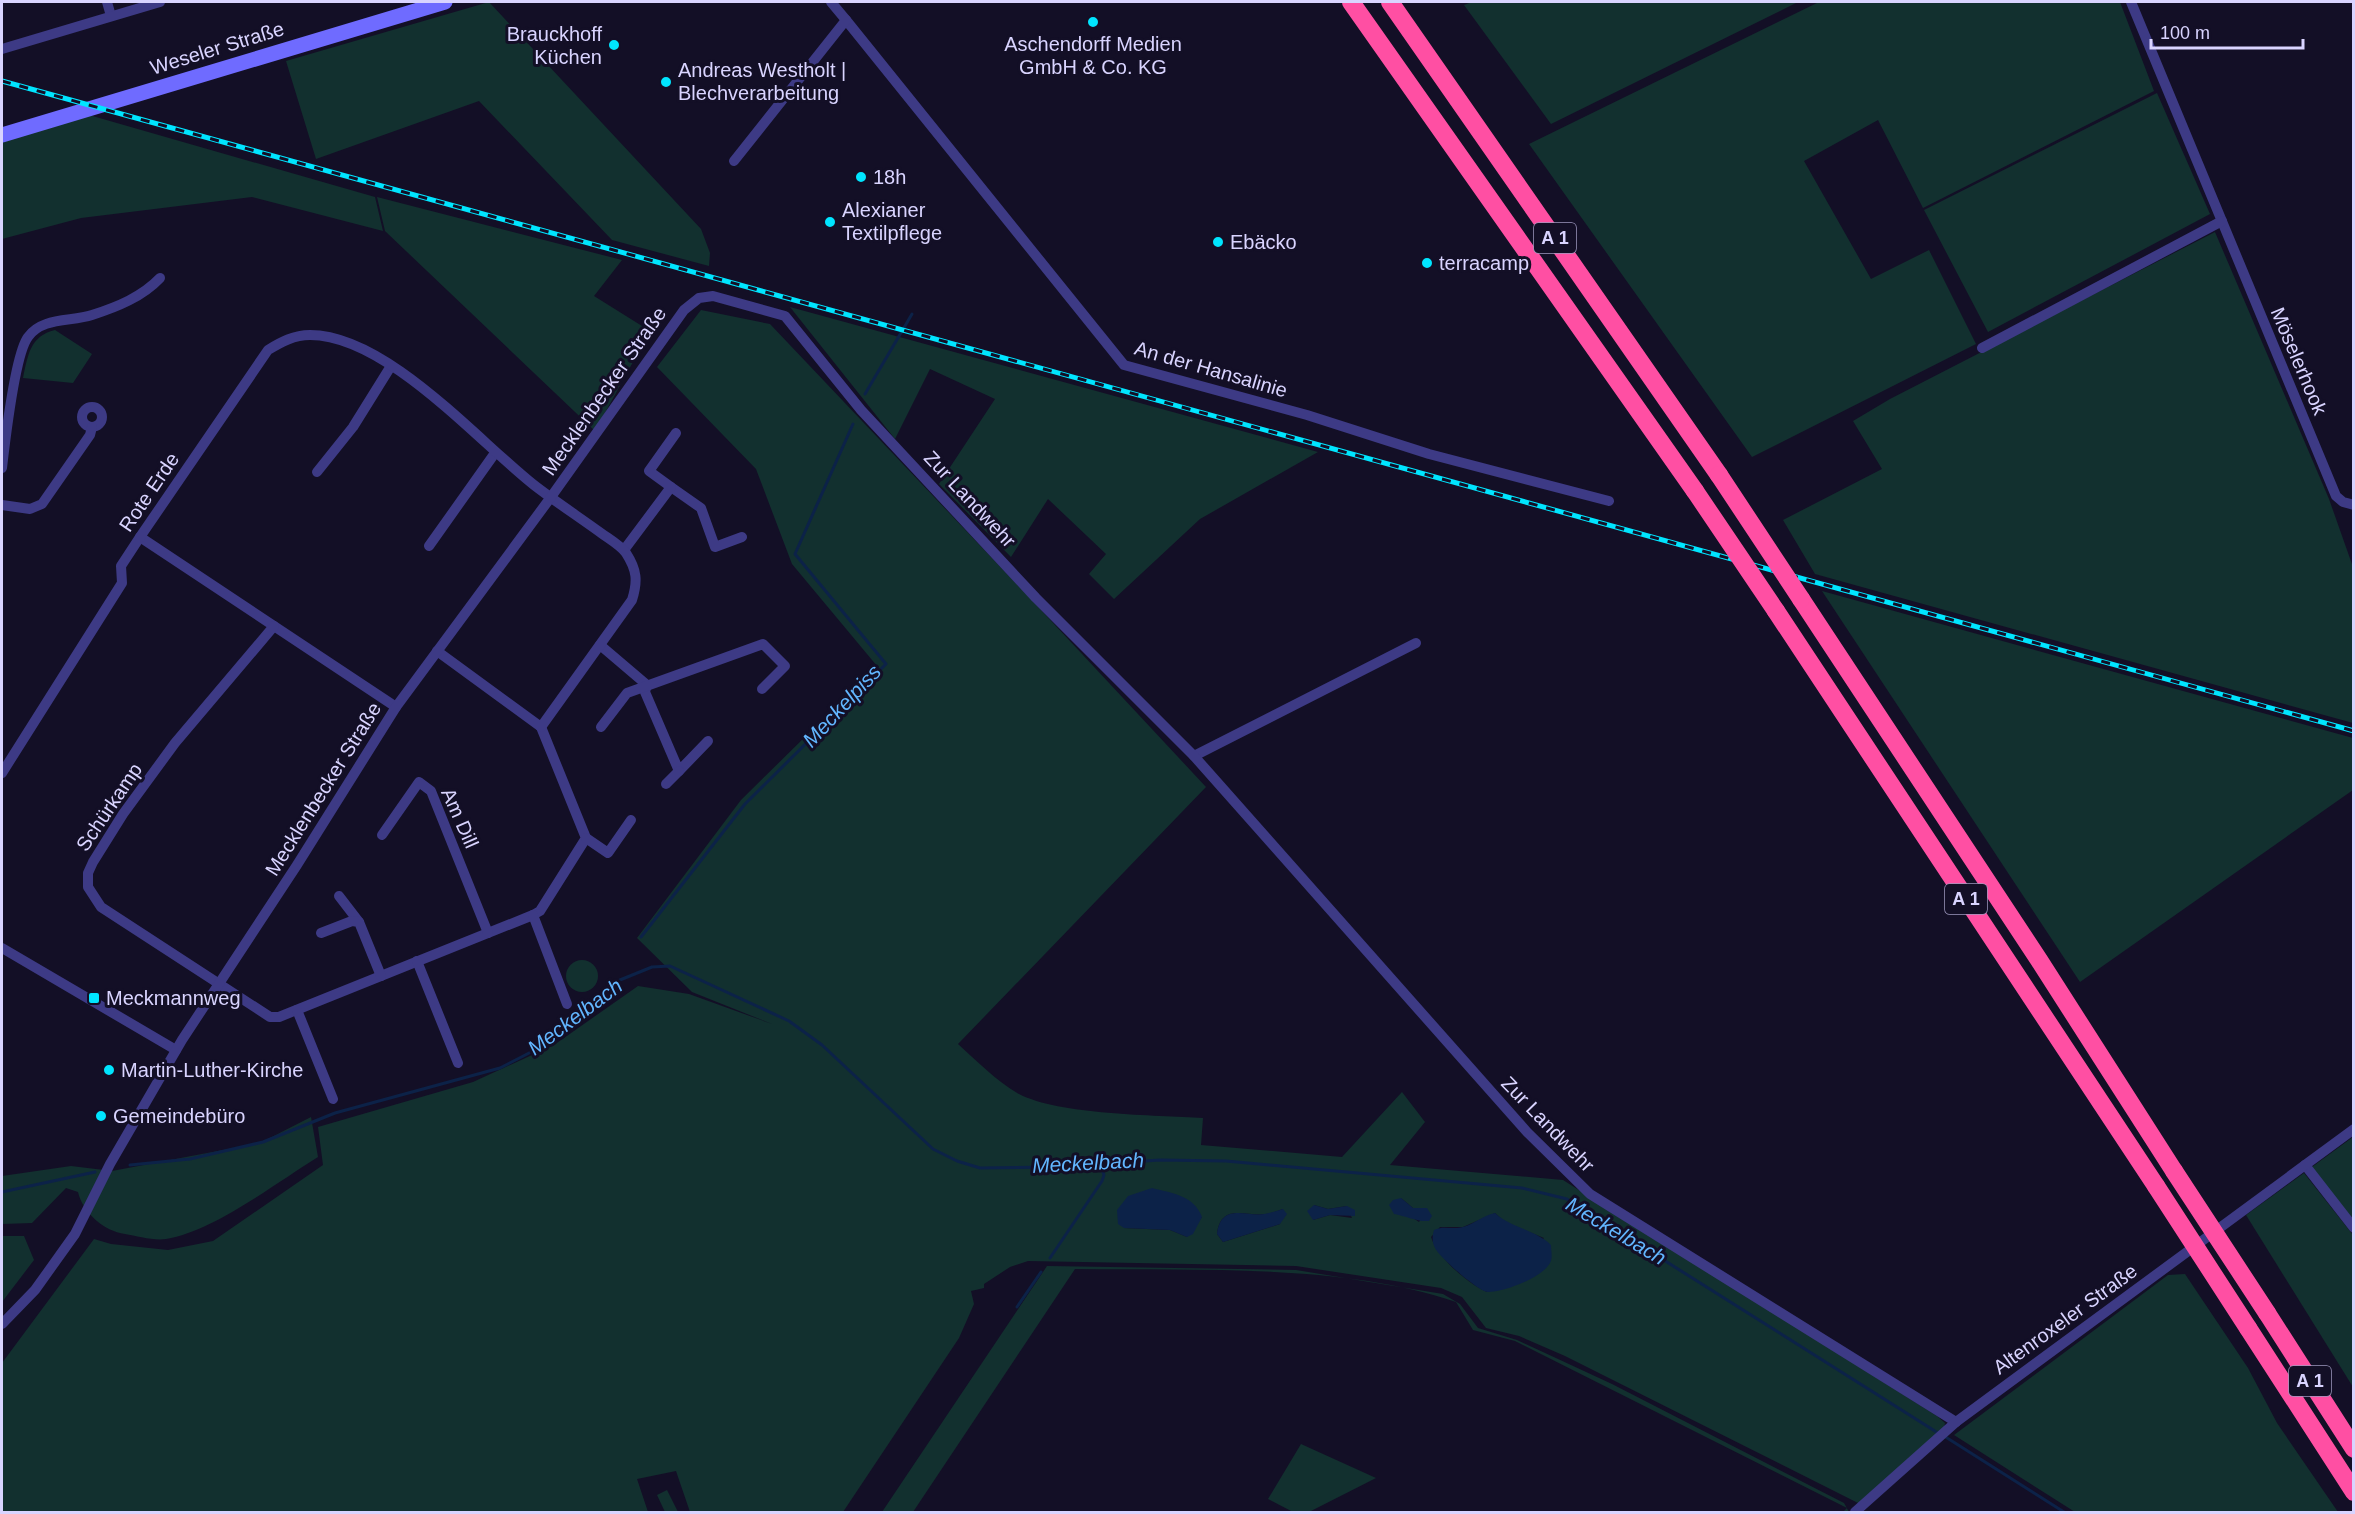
<svg xmlns="http://www.w3.org/2000/svg" width="2355" height="1514" viewBox="0 0 2355 1514" font-family="Helvetica,sans-serif">
	<rect width="100%" height="100%" fill="#130f26"/>
	<g fill="#12302f" fill-rule="evenodd">
		<polygon points="489,2 701,229 710,253 709,266 612,240 479,101 316,159 286,61"/>
		<polygon points="1472,2 1798,2 1551,124 1464,5"/>
		<polygon points="1819,2 2120,2 2154,91 1923,208 1878,120 1804,161 1871,279 1929,250 1976,344 1752,457 1529,144"/>
		<polygon points="2157,93 2210,214 1988,332 1924,210"/>
		<polygon points="89,115 375,197 383,231 252,197 81,218 2,239 2,142"/>
		<polygon points="377,197 622,260 594,296 650,331 595,431 385,231"/>
		<polygon points="2215,232 2329,499 2353,567 2353,723 1815,574 1783,520 1882,469 1853,421 1890,399"/>
		<polygon points="790,307 1318,452 1200,519 1114,599 1089,574 1106,554 1048,499 1011,557 939,484 995,399 930,369 895,439"/>
		<path d="M701 310 770 324 1027 595 1206 787 958 1044C977 1061 996 1081 1019 1094 1059 1115 1155 1115 1203 1118L1201 1145 1342 1157 1402 1092 1425 1122 1390 1165 1563 1180 1937 1416 1945 1423 1944 1428 1860 1504 1565 1356 1519 1336 1486 1328 1462 1297 1441 1288 1296 1266 1028 1261 1010 1267 984 1284V1288L971 1291 974 1304 959 1338 843 1512H690L676 1471 637 1479 648 1512H2V1363L94 1239 111 1244 168 1250 213 1241 323 1165 318 1127 473 1082 554 1045 638 986 689 994 772 1024 692 992 637 938 741 800 877 666 792 564 756 469 657 367ZM1401 1198 1413 1208H1427L1419 1222 1410 1216ZM1314 1205 1328 1209 1347 1206 1352 1218 1330 1215 1313 1220ZM1283 1209 1280 1224 1223 1242 1217 1234C1221 1202 1247 1217 1264 1214 1270 1214 1277 1211 1283 1209ZM1495 1213 1506 1223 1544 1238 1487 1292C1467 1283 1438 1258 1431 1237L1440 1227H1463ZM1202 1217 1187 1237 1170 1230 1124 1228Z"/>
		<path d="M55 330 92 354 73 383 23 378C28 355 30 336 55 330Z"/>
		<polygon points="1822,591 2353,738 2353,790 2080,982"/>
		<circle cx="582" cy="976" r="16"/>
		<path d="M311 1117 318 1157C276 1183 214 1231 166 1239 154 1241 137 1236 125 1234 104 1231 83 1213 78 1192L66 1188 32 1223 2 1224V1176L71 1166 112 1171 260 1143Z"/>
		<polygon points="2353,1137 2353,1221 2312,1167"/>
		<polygon points="2304,1173 2353,1235 2353,1387 2246,1215"/>
		<polygon points="2,1236 24,1236 34,1260 2,1302"/>
		<path d="M1047 1266 1296 1270 1443 1294 1460 1304 1478 1328 1517 1340 1612 1384 1844 1503 1849 1512H1843L1847 1508 1515 1341 1473 1330 1456 1302C1341 1263 1196 1271 1075 1269L913 1512H882Z"/>
		<polygon points="2185,1274 2248,1368 2277,1423 2338,1512 2075,1512 1954,1435 2168,1275"/>
		<polygon points="1301,1444 1376,1478 1309,1512 1293,1512 1268,1499"/>
		<polygon points="667,1490 678,1512 665,1512 657,1495"/>
	</g>
	<g fill="#0c2248">
		<path d="M1152 1188C1171 1193 1194 1195 1202 1217L1193 1234 1187 1237 1170 1230 1124 1228 1118 1224 1117 1210 1128 1196Z"/>
		<path d="M1401 1198 1413 1208H1427L1432 1216 1429 1221C1417 1222 1406 1216 1394 1214L1389 1205 1393 1200Z"/>
		<polygon points="1314,1205 1328,1209 1347,1206 1355,1210 1355,1216 1330,1215 1313,1220 1307,1211"/>
		<path d="M1283 1209 1287 1214 1280 1224 1223 1242 1217 1234C1221 1202 1247 1217 1264 1214 1270 1213 1277 1211 1283 1209Z"/>
		<path d="M1495 1213C1511 1228 1536 1230 1551 1245 1551 1251 1553 1258 1550 1263 1542 1278 1504 1292 1488 1292 1479 1292 1439 1257 1435 1248 1432 1242 1432 1237 1434 1230 1444 1225 1452 1230 1463 1227 1474 1224 1482 1216 1495 1213Z"/>
	</g>
	<g fill="none" stroke-linecap="round" stroke-linejoin="round">
		<g stroke="#0c2248" stroke-width="3">
			<polyline points="865,394 912,314"/>
			<polyline points="641,937 745,804 886,664 795,554 853,424"/>
			<polyline points="130,1165 190,1159 263,1142 335,1113 500,1068 533,1051 615,982 652,967 670,966 789,1021 822,1045 933,1149 957,1161 980,1168 1055,1167 1160,1160 1226,1161 1522,1188 1567,1199 1938,1433"/>
			<polyline points="2,1192 95,1172"/>
			<polyline points="1050,1258 1102,1181 1104,1175 1100,1164"/>
			<polyline points="1017,1307 1041,1272"/>
			<polyline points="1944,1436 2064,1512"/>
		</g>
		<g stroke="#3d3a85" stroke-width="10">
			<polyline points="107,2 111,16"/>
			<polyline points="2131,2 2336,496 2343,502 2354,505"/>
			<polyline points="846,20 1124,365 1307,415 1429,454 1609,501"/>
			<polyline points="2,49 160,2"/>
			<polyline points="734,161 846,20 831,2"/>
			<polyline points="1982,348 2222,221"/>
			<circle cx="92" cy="417" r="10"/>
			<path d="M2 468C5 442 15 354 28 337 42 317 71 322 92 315 117 307 142 297 160 278"/>
			<polyline points="317,472 353,427 391,366"/>
			<polyline points="671,487 701,508 715,547 742,537"/>
			<polyline points="2,505 30,509 42,504 90,435 92,427"/>
			<polyline points="140,537 396,707"/>
			<polyline points="429,546 495,453"/>
			<polyline points="624,550 671,487 649,471 676,433"/>
			<polyline points="274,626 175,743 123,814 93,862 88,873 88,887 101,907 270,1017 279,1017 533,915 540,911 586,838 541,727"/>
			<polyline points="600,645 647,685 645,692 679,771 708,741"/>
			<polyline points="601,727 627,693 763,644 785,666 762,689"/>
			<polyline points="1194,756 1416,643"/>
			<path d="M2 773 122 583 121 566 140 537 268 350C281 342 294 335 310 335 386 335 477 440 534 485 556 502 579 517 601 533 609 539 620 545 626 553 637 570 638 581 632 600L541 727 437 651"/>
			<polyline points="666,784 679,771"/>
			<polyline points="382,835 419,782 431,791 488,933"/>
			<polyline points="586,838 608,853 631,820"/>
			<polyline points="339,896 359,922"/>
			<polyline points="533,915 567,1004"/>
			<polyline points="321,933 352,921 359,922 381,976"/>
			<polyline points="2,948 176,1050"/>
			<polyline points="417,961 458,1063"/>
			<polyline points="297,1010 333,1099"/>
			<polyline points="2305,1165 2354,1228"/>
			<polyline points="2,1324 35,1290 75,1234 110,1164 182,1040 297,865 396,707 551,497 684,310 699,298 713,296 785,316 861,410 1036,598 1194,756 1527,1132 1590,1194 1956,1422"/>
			<polyline points="1855,1512 1956,1422 2354,1129"/>
		</g>
		<polyline stroke="#6f6bff" stroke-width="15" points="2,135 445,2"/>
		<g stroke="#ff4fa3" stroke-width="18">
			<polyline points="1351,2 1695,491"/>
			<polyline points="1390,2 1719,475"/>
			<polyline points="1801,599 2039,960 2174,1171"/>
			<polyline points="1776,611 2156,1186"/>
			<polyline points="2267,1313 2354,1449"/>
			<polyline points="2248,1328 2354,1492"/>
		</g>
		<defs>
			<polyline id="rail" points="2,81 2354,731"/>
		</defs>
		<use href="#rail" stroke="#00e5ff" stroke-width="5"/>
		<use href="#rail" stroke="#130f26" stroke-width="3" stroke-dasharray="9" stroke-linecap="butt"/>
		<g stroke="#ff4fa3" stroke-width="18">
			<polyline points="1719,475 1801,599"/>
			<polyline points="1695,491 1776,611"/>
			<polyline points="2174,1171 2267,1313"/>
			<polyline points="2156,1186 2248,1328"/>
		</g>
	</g>
	<g fill="#00e5ff" stroke="#130f26" stroke-width="2">
		<circle cx="1093" cy="22" r="6"/>
		<circle cx="614" cy="45" r="6"/>
		<circle cx="666" cy="82" r="6"/>
		<circle cx="861" cy="177" r="6"/>
		<circle cx="830" cy="222" r="6"/>
		<circle cx="1218" cy="242" r="6"/>
		<circle cx="1427" cy="263" r="6"/>
		<rect x="88" y="992" width="12" height="12" rx="3"/>
		<circle cx="109" cy="1070" r="6"/>
		<circle cx="101" cy="1116" r="6"/>
	</g>
	<g text-anchor="middle" stroke-width="6" stroke-linejoin="round" paint-order="stroke">
		<g fill="#130f26" stroke="#9e99be" stroke-width="1.5">
			<rect x="1534" y="223" width="42" height="30" rx="4.5"/>
			<rect x="1945" y="884" width="42" height="30" rx="4.5"/>
			<rect x="2289" y="1366" width="42" height="30" rx="4.5"/>
		</g>
		<g font-size="18" font-weight="bold" fill="#d9d4ff">
			<text x="1555" y="244">A 1</text>
			<text x="1966" y="905">A 1</text>
			<text x="2310" y="1387">A 1</text>
		</g>
		<g font-size="20" fill="#d9d4ff" stroke="#130f26" text-anchor="start">
			<text x="602" y="41" text-anchor="end">Brauckhoff<tspan x="602" dy="23">Küchen</tspan></text>
			<text x="1093" y="51" text-anchor="middle">Aschendorff Medien<tspan x="1093" dy="23">GmbH &amp; Co. KG</tspan></text>
			<text x="678" y="77">Andreas Westholt |<tspan x="678" dy="23">Blechverarbeitung</tspan></text>
			<text x="873" y="184">18h</text>
			<text x="842" y="217">Alexianer<tspan x="842" dy="23">Textilpflege</tspan></text>
			<text x="1230" y="249">Ebäcko</text>
			<text x="1439" y="270">terracamp</text>
			<text x="106" y="1005">Meckmannweg</text>
			<text x="121" y="1077">Martin-Luther-Kirche</text>
			<text x="113" y="1123">Gemeindebüro</text>
		</g>
		<g font-size="20" fill="#d9d4ff" stroke="#130f26">
			<text transform="translate(217 48) rotate(-17)" y="7">Weseler Straße</text>
			<text transform="translate(2299 361) rotate(67)" y="7">Möselerhook</text>
			<text transform="translate(1211 369) rotate(16)" y="7">An der Hansalinie</text>
			<text transform="translate(604 391) rotate(-55)" y="7">Mecklenbecker Straße</text>
			<text transform="translate(149 492) rotate(-56)" y="7">Rote Erde</text>
			<text transform="translate(970 499) rotate(47)" y="7">Zur Landwehr</text>
			<text transform="translate(323 789) rotate(-58)" y="7">Mecklenbecker Straße</text>
			<text transform="translate(109 807) rotate(-56)" y="7">Schürkamp</text>
			<text transform="translate(460 818) rotate(66)" y="7">Am Dill</text>
			<text transform="translate(1548 1124) rotate(46)" y="7">Zur Landwehr</text>
			<text transform="translate(2065 1319) rotate(-36)" y="7">Altenroxeler Straße</text>
		</g>
		<g font-size="21" font-style="italic" fill="#62b6ff" stroke="#130f26">
			<text transform="translate(842 706) rotate(-47)" y="7">Meckelpiss</text>
			<text transform="translate(575 1017) rotate(-37)" y="7">Meckelbach</text>
			<text transform="translate(1088 1163) rotate(-3)" y="7">Meckelbach</text>
			<text transform="translate(1616 1231) rotate(31)" y="7">Meckelbach</text>
		</g>
	</g>
	<rect width="2355" height="1514" fill="none" stroke="#d9d4ff" stroke-width="6"/>
	<path d="M2151 39v9h152v-9" fill="none" stroke="#d9d4ff" stroke-width="3"/>
	<text x="2160" y="39" font-size="18" fill="#d9d4ff" stroke="#130f26" stroke-width="4.5" paint-order="stroke">100 m</text>
</svg>
